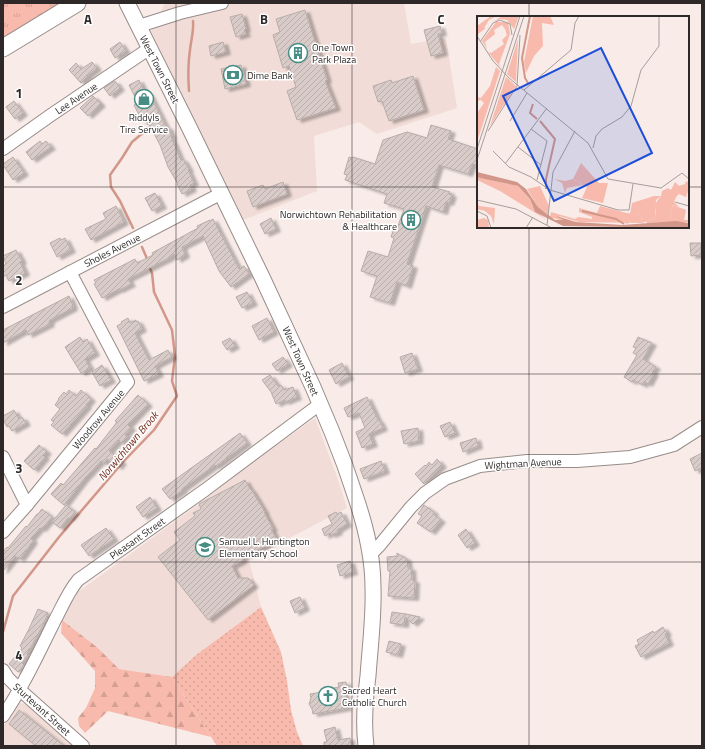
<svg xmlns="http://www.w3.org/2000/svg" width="705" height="749" viewBox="0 0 705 749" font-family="'Titillium Web',sans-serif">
	<defs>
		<pattern id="grass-tufts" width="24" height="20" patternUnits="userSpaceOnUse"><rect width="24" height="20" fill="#f8baac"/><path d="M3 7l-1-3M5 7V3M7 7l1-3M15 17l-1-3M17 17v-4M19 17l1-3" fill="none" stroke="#d5a094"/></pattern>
		<pattern id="forest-firs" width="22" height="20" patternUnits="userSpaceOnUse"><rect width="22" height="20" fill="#f8baac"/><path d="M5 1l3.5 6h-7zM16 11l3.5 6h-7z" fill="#d5a094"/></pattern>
		<pattern id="park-dots" width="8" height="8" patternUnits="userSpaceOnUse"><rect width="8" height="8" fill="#f8baac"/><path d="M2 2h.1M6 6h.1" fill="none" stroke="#d5a094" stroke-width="1.8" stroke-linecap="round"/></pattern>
		<pattern id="building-hatch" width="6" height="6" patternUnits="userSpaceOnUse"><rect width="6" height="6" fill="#d8cbc8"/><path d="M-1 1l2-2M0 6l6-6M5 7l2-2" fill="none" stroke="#baaeac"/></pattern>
		<filter id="shadow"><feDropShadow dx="4.5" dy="2.5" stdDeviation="1" flood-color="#0004"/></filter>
	</defs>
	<rect width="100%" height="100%" fill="#f8ebe8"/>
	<g fill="#f1dcd7">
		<polygon points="165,3 404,3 411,44 446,38 457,108 377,134 359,122 314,136 317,191 243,220 151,32"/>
		<polygon points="315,418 337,477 347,508 249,559 261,607 196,655 172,677 119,669 98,648 62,620 78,592 192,509 254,461"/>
		<polygon points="19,703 29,705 76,746 3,746 3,727"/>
	</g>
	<polygon fill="url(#grass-tufts)" points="3,3 67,3 3,41"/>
	<polygon fill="url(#forest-firs)" points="62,620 98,648 119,669 172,677 211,737 108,711 85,733 79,726 78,718 86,708 95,688 95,671 61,633"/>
	<polygon fill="url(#park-dots)" points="261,607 281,652 287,681 291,710 297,732 303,746 217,746 172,677 196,655"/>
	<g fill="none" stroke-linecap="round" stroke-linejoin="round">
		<g stroke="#d3978a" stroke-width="2.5">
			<path d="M189 91C188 77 188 63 190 50 191 40 194 31 193 21"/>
			<polyline points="133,228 120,201 111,187 110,175 122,158 132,142 150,127"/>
			<polyline points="142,247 148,261"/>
			<polyline points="3,632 13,596 59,537 123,462 154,430 177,396 172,381 175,356 172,330 154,292 152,273 149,266"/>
		</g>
	</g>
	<g fill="url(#building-hatch)" stroke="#b8aca9" filter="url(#shadow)">
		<polygon points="305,10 327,80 325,81 336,108 297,120 287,91 296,87 289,66 283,68 273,35 280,32 276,19"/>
		<polygon points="242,14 246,29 244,30 246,34 236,37 230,17"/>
		<polygon points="440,26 442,33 438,34 443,53 431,56 424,30"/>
		<polygon points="120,42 126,51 115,58 110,49"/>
		<polygon points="223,42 226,52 211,56 209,46"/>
		<polygon points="92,62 97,68 87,76 88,76 81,83 69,70 76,63 81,69"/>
		<polygon points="241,65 246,84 225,89 221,69"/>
		<polygon points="413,76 424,110 389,121 382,101 378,102 373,86 391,80 392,83"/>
		<polygon points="139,80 146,95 149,93 166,127 168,127 172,136 171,137 181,160 183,159 189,169 188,170 194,183 190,185 192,189 182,194 177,184 178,184 168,167 160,145 149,124 148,125 145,120 142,121 134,105 138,103 129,85"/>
		<polygon points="115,81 120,88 110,96 104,88"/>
		<polygon points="93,96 101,104 88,116 80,108"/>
		<polygon points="14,101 23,113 15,119 6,107"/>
		<polygon points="431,125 451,131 448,139 478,149 478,161 477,165 472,164 468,174 439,165 432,187 450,192 449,194 452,195 449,203 446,202 443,212 426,206 407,264 413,266 407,286 397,282 390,303 370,297 377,276 361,271 368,251 388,257 394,238 391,237 394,228 397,229 404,209 384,203 387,194 345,180 347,175 344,174 349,157 352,158 353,157 375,164 383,140 407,132 427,138"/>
		<polygon points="40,141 42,144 46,141 51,147 32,160 26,152"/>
		<polygon points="13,157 24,173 13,180 3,165 3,164"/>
		<polygon points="283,182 287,194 253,207 247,191 263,185 265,189"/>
		<polygon points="155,193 162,206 152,211 145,198"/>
		<polygon points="116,206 124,222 91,240 85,229 106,219 103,213"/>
		<polygon points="271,218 276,229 265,234 260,224"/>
		<polygon points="213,219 239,269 244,266 249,274 231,287 219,271 203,236 182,247 185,255 177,260 174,254 169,258 128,279 131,284 119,290 119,289 102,298 94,284 96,283 94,280 135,259 137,263 153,255 152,253 198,228 197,226 210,220 210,221"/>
		<polygon points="60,238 61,240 65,238 71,250 57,257 50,243"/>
		<polygon points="690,243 701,243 701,255 691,256"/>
		<polygon points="16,250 22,261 20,262 25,273 9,281 6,275 3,277 3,266 6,264 3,256"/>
		<polygon points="247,292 253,303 242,308 236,297"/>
		<polygon points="69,296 73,306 72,306 73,308 50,320 50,321 49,322 50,324 28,335 26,330 3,343 3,330"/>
		<polygon points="128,318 130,323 136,320 136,322 138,321 142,329 135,333 149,360 168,350 172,357 155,366 159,374 144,381 117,326 122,323 121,322"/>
		<polygon points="267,318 274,332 259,340 252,326"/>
		<polygon points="80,337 83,342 87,339 95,353 85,359 90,368 81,373 65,347"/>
		<polygon points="638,337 652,343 643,359 656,367 652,372 654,373 648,384 645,382 643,385 633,380 632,382 624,377 637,355 633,353 636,348 633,347"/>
		<polygon points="230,338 235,346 227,350 222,342"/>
		<polygon points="412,353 418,369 405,373 400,357"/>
		<polygon points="283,357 288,364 277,371 272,364"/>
		<polygon points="342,363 349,377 336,384 329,370"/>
		<polygon points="102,365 111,380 100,386 92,372"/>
		<polygon points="270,375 278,386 281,385 284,390 293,387 297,397 285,402 285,400 276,404 271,392 262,380"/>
		<polygon points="69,390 76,396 81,390 91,399 86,405 87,406 62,434 51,425 54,422 51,420 60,409 55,405 59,399 58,399 64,392 66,394"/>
		<polygon points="138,395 148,404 128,425 131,428 125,435 127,436 121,443 119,440 109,451 122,462 118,467 107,459 104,463 101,461 84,479 64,505 51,494 61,483 63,485 95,448 96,449 117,422 115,421"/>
		<polygon points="367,397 378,420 379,420 383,428 369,434 373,444 362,448 356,432 365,428 359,413 348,417 344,408"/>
		<polygon points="14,410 19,419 22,417 26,423 12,431 9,426 7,427 3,419 3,416"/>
		<polygon points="450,422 455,433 445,437 440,426"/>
		<polygon points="418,428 419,436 418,437 419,441 404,444 401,431"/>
		<polygon points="240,433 247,443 216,466 215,465 182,489 183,490 170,499 162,489"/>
		<polygon points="476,438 478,446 463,452 460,443"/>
		<polygon points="39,445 47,452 43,455 45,457 34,470 24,461"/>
		<polygon points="702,453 702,468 695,471 690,459"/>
		<polygon points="437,459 442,465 424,484 415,474 425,465 426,466 429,462 432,465"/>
		<polygon points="381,461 385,471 364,479 360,469"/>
		<polygon points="245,480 250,489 251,489 265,512 264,512 273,529 271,529 277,540 243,557 242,561 232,566 238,578 248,578 254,585 208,620 158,557 180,540 174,532 195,516 193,513 201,509 199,504"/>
		<polygon points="150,497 157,508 143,517 136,507"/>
		<polygon points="66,505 75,512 69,519 68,518 60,528 52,522"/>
		<polygon points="424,505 434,512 433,514 441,520 431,532 417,523 422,516 418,514"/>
		<polygon points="42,509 52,517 42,529 40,528 31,538 33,541 20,559 15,556 3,571 3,552 7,547 8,548 26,526 27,527 37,514 38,514"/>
		<polygon points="336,512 337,514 341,512 347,524 337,530 338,532 331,535 330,533 325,536 322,529 332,524 328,516"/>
		<polygon points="106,528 114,539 89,556 81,545"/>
		<polygon points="466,529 475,543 467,548 458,535"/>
		<polygon points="397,553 407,559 408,568 411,568 412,580 415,581 414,598 388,596 390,571 388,571 387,557 397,556"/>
		<polygon points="350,561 353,572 340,576 337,565"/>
		<polygon points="300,597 305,608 295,613 290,601"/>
		<polygon points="38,609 48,613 42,627 27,654 28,655 22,663 24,665 18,672 9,664 22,648 20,646 29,629"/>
		<polygon points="392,612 406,614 420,617 413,624 405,617 404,625 390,623"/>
		<polygon points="663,627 667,633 665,634 669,643 641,657 635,646 639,644 637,640 653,631 654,633"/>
		<polygon points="389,641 401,644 398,655 386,652"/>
		<polygon points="346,682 347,689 344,690 347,708 313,714 312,709 309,704 311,698 310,694 329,691 328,689 339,687 338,683"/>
		<polygon points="19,710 64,746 36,746 9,724"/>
		<polygon points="335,727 338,740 350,738 351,746 324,746 324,742 327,742 324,730"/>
	</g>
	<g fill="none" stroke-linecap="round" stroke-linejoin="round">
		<defs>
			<g id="minor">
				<polyline points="139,26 180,13 222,3"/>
				<polyline points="3,149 51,115 150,48"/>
				<polyline points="3,307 222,193"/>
				<polyline points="3,457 27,505"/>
				<polyline points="3,532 27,505 128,382 70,272"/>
				<polyline points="371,554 379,546 411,507 425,493 445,479 480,466 527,461 577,461 630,457 674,445 702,427"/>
				<polyline points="3,670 8,678 20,690 83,746"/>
				<path d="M3 716C23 687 39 652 55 620 62 607 68 592 78 580L205 490 320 404"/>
			</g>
			<path id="major" d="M127 3 189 127 262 277 313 387 332 432C341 454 349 476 356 498 366 528 373 556 373 588 374 617 370 647 368 676 365 699 363 722 366 746"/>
			<polyline id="highway" points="3,48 77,3"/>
		</defs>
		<use href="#minor" stroke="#978c89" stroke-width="14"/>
		<use href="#major" stroke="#978c89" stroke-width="17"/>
		<use href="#highway" stroke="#978c89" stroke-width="19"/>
		<use href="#minor" stroke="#fff" stroke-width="12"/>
		<use href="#major" stroke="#fff" stroke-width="15"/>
		<use href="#highway" stroke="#fff" stroke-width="17"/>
	</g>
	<path fill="none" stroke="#2e2928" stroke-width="1" stroke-opacity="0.55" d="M176 3V746M352 3V746M529 3V17M3 187H478M688 187H702M529 227V746M3 374H702M3 562H702"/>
	<defs>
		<symbol id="building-ring" viewBox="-11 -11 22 22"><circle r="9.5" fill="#fff" stroke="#478d83" stroke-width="1.5"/><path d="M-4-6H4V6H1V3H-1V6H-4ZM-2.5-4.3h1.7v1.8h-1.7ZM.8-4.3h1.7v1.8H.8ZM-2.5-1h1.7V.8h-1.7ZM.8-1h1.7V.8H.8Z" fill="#478d83"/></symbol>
		<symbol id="bank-ring" viewBox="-11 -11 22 22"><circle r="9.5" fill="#fff" stroke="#478d83" stroke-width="1.5"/><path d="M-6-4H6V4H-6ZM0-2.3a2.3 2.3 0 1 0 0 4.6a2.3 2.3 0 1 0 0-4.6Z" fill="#478d83"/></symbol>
		<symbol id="shop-ring" viewBox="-11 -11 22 22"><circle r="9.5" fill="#fff" stroke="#478d83" stroke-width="1.5"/><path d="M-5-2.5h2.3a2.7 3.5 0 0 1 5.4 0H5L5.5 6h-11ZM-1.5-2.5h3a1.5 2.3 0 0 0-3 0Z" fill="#478d83"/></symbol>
		<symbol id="school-ring" viewBox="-11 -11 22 22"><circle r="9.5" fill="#fff" stroke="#478d83" stroke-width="1.5"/><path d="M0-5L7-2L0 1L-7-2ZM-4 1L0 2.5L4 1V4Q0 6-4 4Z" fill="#478d83"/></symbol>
		<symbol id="church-ring" viewBox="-11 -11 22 22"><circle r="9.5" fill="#fff" stroke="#478d83" stroke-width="1.5"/><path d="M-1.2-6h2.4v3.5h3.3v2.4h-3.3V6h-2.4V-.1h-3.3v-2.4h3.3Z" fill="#478d83"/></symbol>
	</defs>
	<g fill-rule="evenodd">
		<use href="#building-ring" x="287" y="42" width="22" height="22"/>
		<use href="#bank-ring" x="222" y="64" width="22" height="22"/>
		<use href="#shop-ring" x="133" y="88" width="22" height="22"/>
		<use href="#building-ring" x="400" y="209" width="22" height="22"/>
		<use href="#school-ring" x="194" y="536" width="22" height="22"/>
		<use href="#church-ring" x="317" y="685" width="22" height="22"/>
	</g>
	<g text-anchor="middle" stroke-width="3" stroke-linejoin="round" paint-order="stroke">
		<g font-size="10" fill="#2e2928" stroke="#fff" text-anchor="start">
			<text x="312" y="51">One Town<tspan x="312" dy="12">Park Plaza</tspan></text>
			<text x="247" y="79">Dime Bank</text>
			<text x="144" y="121" text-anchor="middle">Riddyls<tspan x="144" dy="12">Tire Service</tspan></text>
			<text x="397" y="218" text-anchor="end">Norwichtown Rehabilitation<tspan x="397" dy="12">&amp; Healthcare</tspan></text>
			<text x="219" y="545">Samuel L. Huntington<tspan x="219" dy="12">Elementary School</tspan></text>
			<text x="342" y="694">Sacred Heart<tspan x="342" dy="12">Catholic Church</tspan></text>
		</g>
		<g font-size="10" fill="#2e2928" stroke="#fff">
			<text transform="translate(160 69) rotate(63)" y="4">West Town Street</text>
			<text transform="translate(76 98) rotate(-34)" y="4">Lee Avenue</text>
			<text transform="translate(112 250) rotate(-27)" y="4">Sholes Avenue</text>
			<text transform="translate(301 361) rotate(66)" y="4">West Town Street</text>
			<text transform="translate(98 419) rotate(-50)" y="4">Woodrow Avenue</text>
			<text transform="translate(523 463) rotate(-3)" y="4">Wightman Avenue</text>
			<text transform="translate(137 538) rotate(-35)" y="4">Pleasant Street</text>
			<text transform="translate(42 709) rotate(42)" y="4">Sturtevant Street</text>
		</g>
		<g font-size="11" font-style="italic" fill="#762e1f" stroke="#fff">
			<text transform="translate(128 446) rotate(-50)" y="4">Norwichtown Brook</text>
		</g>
	</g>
	<g transform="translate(477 16)">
		<rect width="212" height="212" fill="#f8ebe8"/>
		<path d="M14 0H20L12 4 7 12H9L1 18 0 10ZM25 0H42L37 13 30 4 23 3 16 6ZM19 6H31L33 18 22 48 24 52 11 36 14 37 27 28 25 24 30 19 28 13 25 9 17 14 18 18 8 26 10 33 5 25ZM41 23 39 66 30 58ZM29 61 39 70 13 110ZM177 180H184L179 184 178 202 165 207 164 199 153 198 155 187ZM196 189 209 194 207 204H194L193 196Z" fill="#f8baac"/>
		<path d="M19 51 23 55 0 126V97L7 87 4 84 0 85V81L4 82 13 70ZM0 161 41 170 53 183 57 194 70 204 23 175 0 164ZM77 163 88 165 96 163 106 169 90 172 88 177 85 167ZM209 165 212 167V172L209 181 202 178 199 181 197 186 202 191 196 189 193 196 194 204H212V206L170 207 169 205 178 202 179 193 176 191 184 180 185 175 191 172 194 174 198 166 202 170 208 168ZM63 170 72 190 71 198 61 191 50 173ZM0 186 2 190 18 192 17 208 14 200 8 195 0 193ZM102 192 120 197 142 196 164 199 165 207 102 206 82 200 86 205 73 201 74 196 98 203 101 201 115 203V201L102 196ZM7 202 11 204 12 212H0V204Z" fill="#f8baac"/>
		<path d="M56 0H73L77 9 65 7 66 30 57 40 49 57 47 46ZM104 147 122 167H131L126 187 105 182 110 171 96 163ZM123 190 153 198 151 208 120 197Z" fill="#f8baac"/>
		<path d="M0 156 40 166 49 173 61 191 78 204H86L79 200 99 206 145 209 199 205 212 207V212L86 210 58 196 53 183 41 170 3 162 0 161Z" fill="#d3978a"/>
		<path fill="none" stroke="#d3978a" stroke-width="2" d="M51 67 48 62 45 42 53 0M56 88 53 97 60 103M63 105 78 123 69 163V173M105 195 139 203 147 208"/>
		<path fill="none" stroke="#a79d9b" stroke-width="1" d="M0 20 16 45 32 62 111 127 131 163 184 172 205 157 212 163M3 26 16 7 23 4 33 8 35 19M47 74 94 34 98 7 102 0M33 105 50 77M54 113 70 125 60 164M11 115 40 70 43 19M41 131 64 149M116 132 119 120 125 113 145 101 154 90 164 54 182 30V0M0 133 43 0M16 135 32 151 54 161 73 174 141 194H152L156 168M0 144 47 0M28 148 70 92M0 184 39 193 75 212M198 186 212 190M0 195 10 200 14 212M70 209 76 156 98 115M49 212 56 201"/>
		<path fill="#1d4ed8" fill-opacity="0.15" stroke="#1d4ed8" stroke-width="2" d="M124 32 175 137 77 185 26 80Z"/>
		<rect width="212" height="212" fill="none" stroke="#2e2928" stroke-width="2"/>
	</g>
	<g font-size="13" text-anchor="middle" font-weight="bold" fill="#2e2928" stroke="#fff" stroke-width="3" stroke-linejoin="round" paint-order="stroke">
		<text x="88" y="24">A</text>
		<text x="264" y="24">B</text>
		<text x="441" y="24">C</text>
		<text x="19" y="98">1</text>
		<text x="19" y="285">2</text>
		<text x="19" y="473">3</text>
		<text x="19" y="660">4</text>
	</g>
	<rect width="705" height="749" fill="none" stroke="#2e2928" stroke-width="8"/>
</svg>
